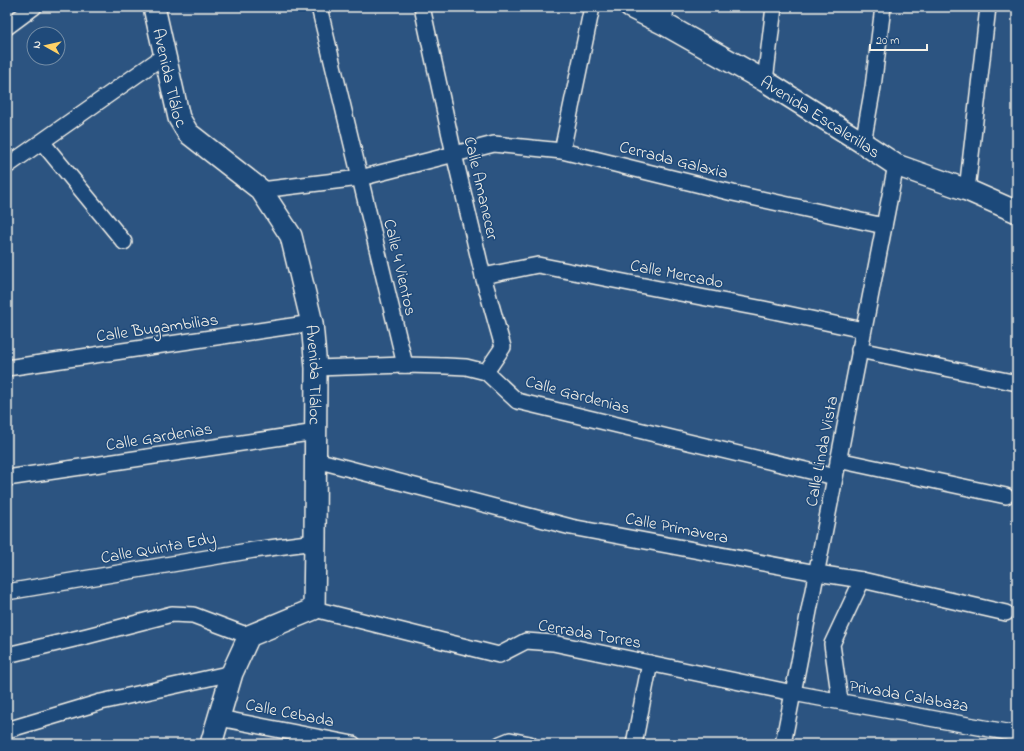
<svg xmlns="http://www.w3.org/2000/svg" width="1024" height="751" viewBox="0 0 1024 751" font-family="'Indie Flower',sans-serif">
	<rect width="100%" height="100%" fill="#2c5481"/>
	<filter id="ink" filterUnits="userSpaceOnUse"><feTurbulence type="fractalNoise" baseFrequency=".025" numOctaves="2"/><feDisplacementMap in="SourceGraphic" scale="8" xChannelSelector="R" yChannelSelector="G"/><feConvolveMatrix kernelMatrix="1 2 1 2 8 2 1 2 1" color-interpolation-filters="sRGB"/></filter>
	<g filter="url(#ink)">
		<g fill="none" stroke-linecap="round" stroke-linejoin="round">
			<defs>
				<g id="street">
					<polyline points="319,7 405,365"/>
					<polyline points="422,7 454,154 483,276 503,347 486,372"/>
					<polyline points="664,24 666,7"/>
					<polyline points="7,27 34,7"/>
					<polyline points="765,81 774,7"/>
					<polyline points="42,142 124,242"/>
					<polyline points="863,143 873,87 883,7"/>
					<polyline points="562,151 592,7"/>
					<polyline points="7,166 165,55"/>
					<polyline points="261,190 360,178 494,144 562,151 733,193 884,226"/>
					<polyline points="967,190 988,7"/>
					<polyline points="483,276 538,265 685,294 764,309 863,330"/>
					<polyline points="859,350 1017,383"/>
					<polyline points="7,368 312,323"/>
					<polyline points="316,368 405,365 446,366 466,367 486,372 517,401 835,477"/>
					<polyline points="316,460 571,527 817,573 862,580 1006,613"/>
					<polyline points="838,460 1006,496"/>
					<polyline points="7,478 316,432"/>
					<polyline points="7,592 254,550 315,542"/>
					<polyline points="314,609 499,655 526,641 553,643 793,693 1017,734"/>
					<polyline points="7,655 87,636 172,614 193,615 249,636"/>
					<polyline points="840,701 832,644 862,580"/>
					<polyline points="219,718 353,744"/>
					<polyline points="7,730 101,702 232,673"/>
					<polyline points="500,744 510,740 530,744"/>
					<polyline points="634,744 650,663"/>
					<path d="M783 744C821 551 858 358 896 165"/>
				</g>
				<g id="secondary">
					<path id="s1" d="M154 7 179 118 188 133 261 190 291 236 312 323 316 368 315 542 314 609 249 636 232 673 211 744"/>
					<path id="s2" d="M630 7 664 24 765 81 863 143 896 165 967 190 1017 212"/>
				</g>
			</defs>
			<use href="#street" stroke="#f4f1e8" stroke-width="18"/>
			<use href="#secondary" stroke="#f4f1e8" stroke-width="24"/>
			<use href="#street" stroke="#1f4a7a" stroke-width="15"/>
			<use href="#secondary" stroke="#1f4a7a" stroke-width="21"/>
		</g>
	</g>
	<g text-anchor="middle" stroke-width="3" stroke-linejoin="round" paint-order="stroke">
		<g font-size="17" fill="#f4f1e8" stroke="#1f4a7a">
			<text dy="6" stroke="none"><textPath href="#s1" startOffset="72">Avenida Tláloc</textPath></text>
			<text dy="6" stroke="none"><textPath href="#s2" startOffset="220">Avenida Escalerillas</textPath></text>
			<text transform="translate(674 159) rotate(14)" y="6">Cerrada Galaxia</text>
			<text transform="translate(482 188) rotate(77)" y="6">Calle Amanecer</text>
			<text transform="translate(401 267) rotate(77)" y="6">Calle 4 Vientos</text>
			<text transform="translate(677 273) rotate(11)" y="6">Calle Mercado</text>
			<text transform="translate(157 327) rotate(-8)" y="6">Calle Bugambilias</text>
			<text dy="6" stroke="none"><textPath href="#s1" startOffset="420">Avenida Tláloc</textPath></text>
			<text transform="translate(578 394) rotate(15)" y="6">Calle Gardenias</text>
			<text transform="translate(159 436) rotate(-9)" y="6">Calle Gardenias</text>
			<text transform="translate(821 451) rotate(-79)" y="6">Calle Linda Vista</text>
			<text transform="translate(677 527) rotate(11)" y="6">Calle Primavera</text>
			<text transform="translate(158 547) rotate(-10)" y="6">Calle Quinta Edy</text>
			<text transform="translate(590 633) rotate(10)" y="6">Cerrada Torres</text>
			<text transform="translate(909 695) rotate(10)" y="6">Privada Calabaza</text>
			<text transform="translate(290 712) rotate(11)" y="6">Calle Cebada</text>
		</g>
	</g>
	<rect width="1024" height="751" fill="none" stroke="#1f4a7a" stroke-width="24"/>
	<rect x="12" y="12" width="1000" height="727" fill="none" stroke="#f4f1e8" stroke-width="1.5" filter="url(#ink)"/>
	<g transform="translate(46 46) rotate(278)"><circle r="19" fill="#1f4a7a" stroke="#748da6"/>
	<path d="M0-3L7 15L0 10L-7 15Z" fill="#ffd166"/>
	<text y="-6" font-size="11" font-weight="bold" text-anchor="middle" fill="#f4f1e8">N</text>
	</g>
	<path d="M870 44v6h57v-6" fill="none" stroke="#f4f1e8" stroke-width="2"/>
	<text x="876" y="44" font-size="12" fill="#f4f1e8" stroke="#1f4a7a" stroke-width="3" paint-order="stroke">20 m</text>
</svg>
